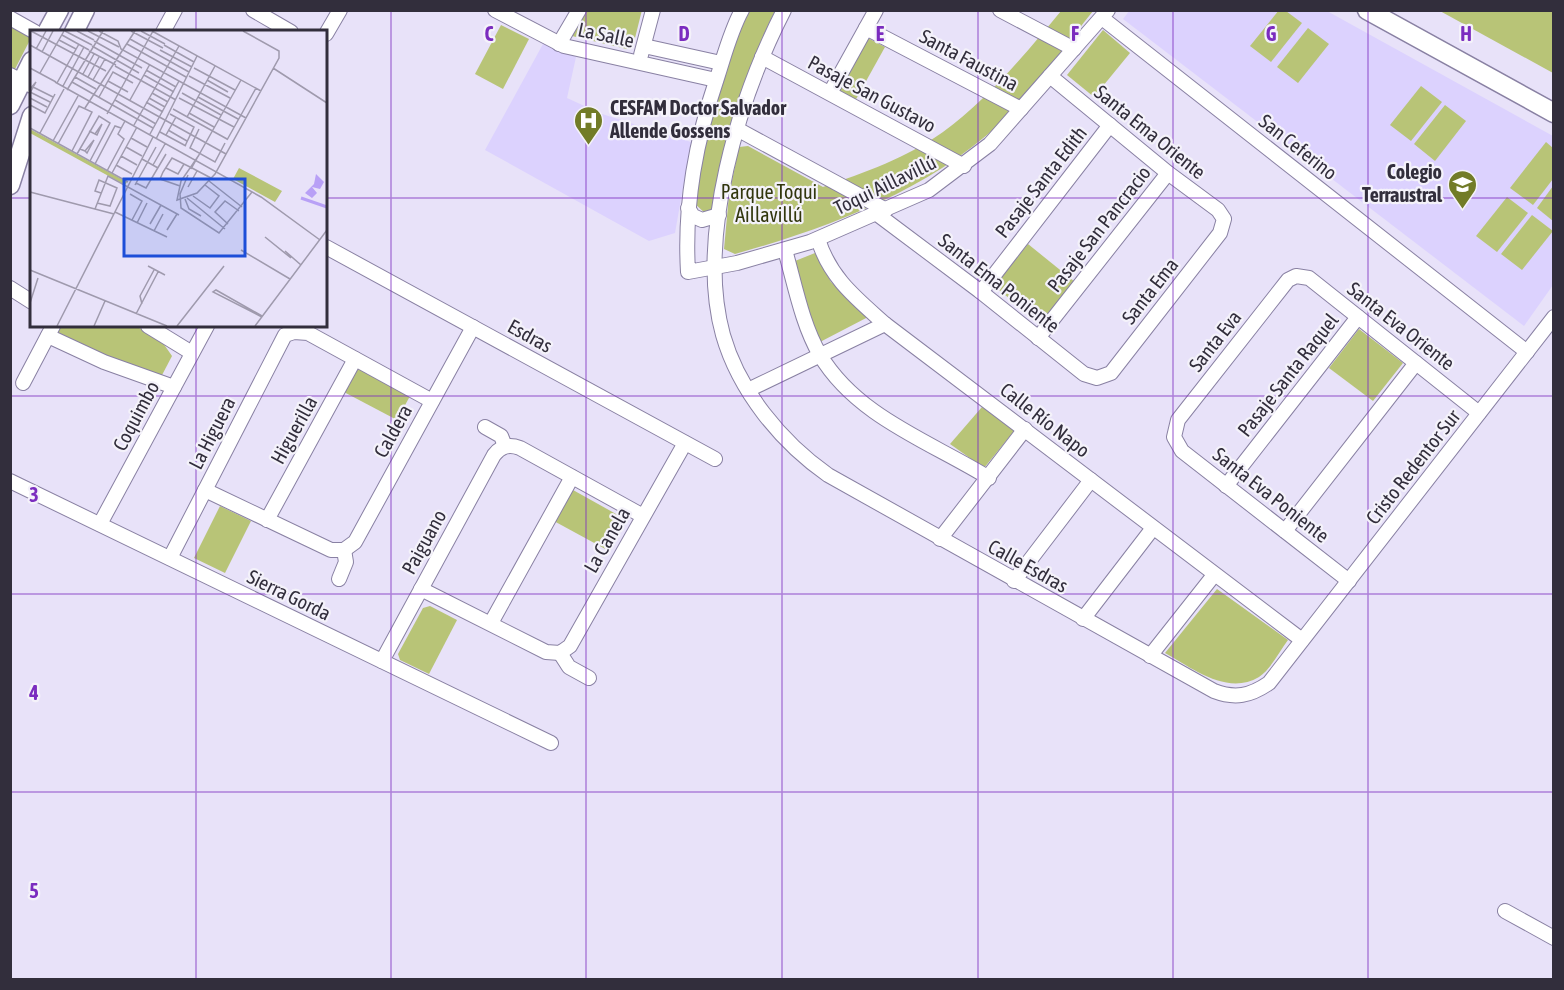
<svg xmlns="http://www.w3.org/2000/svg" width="1564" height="990" viewBox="0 0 1564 990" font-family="'Asap Condensed',sans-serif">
	<rect width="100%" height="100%" fill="#e8e2f9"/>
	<g fill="#dcd2fe">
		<polygon points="1130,10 1327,11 1553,136 1553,285 1524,326 1123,19"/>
		<polygon points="543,44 576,57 567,98 602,114 691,142 675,233 649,241 485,150"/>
	</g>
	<g fill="#b8c477">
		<polygon points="642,10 634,42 627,49 572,36 586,11"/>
		<polygon points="1279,10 1286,11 1302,23 1271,62 1250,46"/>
		<path d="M749 11H775C743 75 724 142 713 213L707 215 694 203C706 141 719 67 749 11Z"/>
		<path d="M1061 11H1093C1067 43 1043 81 1013 111 938 187 835 226 735 254L724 249 729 195 739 147 748 146 823 187C864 173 908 157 943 132 987 100 1027 52 1061 11Z"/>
		<polygon points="1440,11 1553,11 1553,73"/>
		<polygon points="501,25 529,39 503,89 475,74"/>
		<polygon points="10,26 31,38 14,71 11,69"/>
		<polygon points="1308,28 1329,44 1298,83 1277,67"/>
		<polygon points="1103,30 1130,53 1094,97 1067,75"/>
		<polygon points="866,37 885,47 855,101 836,91"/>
		<polygon points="1421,86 1442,102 1411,141 1390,125"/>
		<polygon points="1445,105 1466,121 1435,161 1414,144"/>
		<polygon points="1546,142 1553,148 1553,179 1533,205 1510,188"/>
		<polygon points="1553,186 1554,186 1553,221 1537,208"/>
		<polygon points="1507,197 1528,213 1497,252 1476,236"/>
		<polygon points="1532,215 1553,231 1522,270 1501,254"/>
		<polygon points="1028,244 1075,282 1041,324 994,286"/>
		<polygon points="815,253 831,282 870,316 820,342 802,295 795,261"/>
		<polygon points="60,326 136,326 163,343 172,356 161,377 78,347 58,332"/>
		<polygon points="1359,329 1403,363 1373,401 1329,368"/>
		<polygon points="356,367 410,396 397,420 342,391"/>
		<polygon points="982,407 1015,430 984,468 950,444"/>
		<polygon points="573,490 625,519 625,524 609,551 552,520"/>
		<polygon points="220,506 251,521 225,573 194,558"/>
		<path d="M1217 589 1288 640C1279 652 1271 669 1259 677 1227 696 1192 668 1165 653Z"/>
		<polygon points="430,606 457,620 429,674 400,660 398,654 423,608"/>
	</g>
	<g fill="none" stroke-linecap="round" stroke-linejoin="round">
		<defs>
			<g id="minor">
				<polyline points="253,10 291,32"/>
				<polyline points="495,10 564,46 716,80"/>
				<path d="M742 10C731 30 725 53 718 75 696 140 684 203 688 272L737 263 810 242 929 190 990 144 1108 10"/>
				<path d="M784 10C739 98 696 237 723 335 739 391 781 442 828 475L1214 691C1235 699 1250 696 1269 683L1554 317"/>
				<polyline points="1000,10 1074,49"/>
				<polyline points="10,18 35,32"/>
				<polyline points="1102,18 1527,352"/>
				<polyline points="866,28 1021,109"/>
				<polyline points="163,32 175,10"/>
				<polyline points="326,34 340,10"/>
				<polyline points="559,44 579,10"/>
				<polyline points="644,46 721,63"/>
				<polyline points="641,55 653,10"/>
				<polyline points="762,57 964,166"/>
				<polyline points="10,75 32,86"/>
				<polyline points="830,93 876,10"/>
				<polyline points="737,129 886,210"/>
				<polyline points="688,208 693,216 702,220 719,215"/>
				<polyline points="877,214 981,292 1084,374 1097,378 1111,373 1220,233 1224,219 1218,210 1168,173 1050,76"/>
				<path d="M818 239C830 278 856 298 885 324L1302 640"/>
				<polyline points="326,247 715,459"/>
				<path d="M785 250C795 285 802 324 820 355 857 417 931 442 989 478"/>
				<polyline points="10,288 32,302"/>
				<polyline points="981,292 1110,125"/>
				<polyline points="148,326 192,353"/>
				<polyline points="48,336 104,362 174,387"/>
				<polyline points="1038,338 1168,173"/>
				<polyline points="23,383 53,326"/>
				<polyline points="748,390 885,324"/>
				<polyline points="485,427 501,436 505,446"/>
				<polyline points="10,481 551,743"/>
				<polyline points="1226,486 1358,317"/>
				<polyline points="205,490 331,550 344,550 355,542 473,327"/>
				<polyline points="267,520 355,359"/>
				<polyline points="100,524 207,326"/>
				<polyline points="1285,531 1416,363"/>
				<polyline points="940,539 1025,429"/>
				<polyline points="170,558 285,335 294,332 308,333 432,401"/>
				<polyline points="339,579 346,562 344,550"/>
				<polyline points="1014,581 1091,480"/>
				<polyline points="1349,581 1182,451 1174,437 1178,420 1288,280 1296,276 1309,278 1479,413"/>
				<polyline points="421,589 546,652 560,653 570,646 685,443"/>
				<polyline points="1083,619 1153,528"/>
				<polyline points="491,623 572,477"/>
				<polyline points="560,653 569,667 589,678"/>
				<polyline points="1150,656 1214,575"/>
				<path d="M382 661 494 455C501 446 509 444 520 448L643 516"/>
				<polyline points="1505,911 1554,938"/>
			</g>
			<g id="tertiary">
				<polyline points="1367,10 1554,113"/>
				<polyline points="47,32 59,10"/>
				<polyline points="74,32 85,10"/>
				<polyline points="10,105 32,61"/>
				<polyline points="10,185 32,116"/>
			</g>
		</defs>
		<use href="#minor" stroke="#8981a3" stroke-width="16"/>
		<use href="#tertiary" stroke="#8981a3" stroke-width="21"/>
		<use href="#minor" stroke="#fff" stroke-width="14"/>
		<use href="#tertiary" stroke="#fff" stroke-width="18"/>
	</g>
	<path fill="none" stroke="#7b2cbf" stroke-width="1.5" stroke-opacity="0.55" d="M196 10V32M391 10V980M586 10V980M782 10V980M978 10V980M1173 10V980M1368 10V980M10 198H32M326 198H1554M196 326V980M10 396H1554M10 594H1554M10 792H1554"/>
	<defs>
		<symbol id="hospital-pin" viewBox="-11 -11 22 30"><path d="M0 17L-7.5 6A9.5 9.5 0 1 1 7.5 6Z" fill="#727c28" stroke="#f4f2fa"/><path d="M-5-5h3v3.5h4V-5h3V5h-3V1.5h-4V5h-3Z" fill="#fff"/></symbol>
		<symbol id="school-pin" viewBox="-11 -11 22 30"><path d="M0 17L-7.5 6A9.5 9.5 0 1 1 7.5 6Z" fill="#727c28" stroke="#f4f2fa"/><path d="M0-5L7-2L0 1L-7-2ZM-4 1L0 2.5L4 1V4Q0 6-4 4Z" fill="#fff"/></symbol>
	</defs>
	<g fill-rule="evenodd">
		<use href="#hospital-pin" x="572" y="104" width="33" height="45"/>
		<use href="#school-pin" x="1446" y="168" width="33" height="45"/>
	</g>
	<g text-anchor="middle" stroke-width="4.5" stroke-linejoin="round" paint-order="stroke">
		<g font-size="20" fill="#322e3c" stroke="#f4f2fa">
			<text transform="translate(606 35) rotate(12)" y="7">La Salle</text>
			<text transform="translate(969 60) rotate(28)" y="7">Santa Faustina</text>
			<text transform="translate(872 94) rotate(28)" y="7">Pasaje San Gustavo</text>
			<text transform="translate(1150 132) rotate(39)" y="7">Santa Ema Oriente</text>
			<text transform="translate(1298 147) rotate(38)" y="7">San Ceferino</text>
			<text transform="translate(1041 182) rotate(-52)" y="7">Pasaje Santa Edith</text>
			<text transform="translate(885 185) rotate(-26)" y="7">Toqui Aillavillú</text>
			<text transform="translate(1099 229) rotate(-52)" y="7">Pasaje San Pancracio</text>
			<text transform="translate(999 283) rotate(38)" y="7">Santa Ema Poniente</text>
			<text transform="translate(1150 291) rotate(-52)" y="7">Santa Ema</text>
			<text transform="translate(1401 326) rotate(38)" y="7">Santa Eva Oriente</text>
			<text transform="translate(530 336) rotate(29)" y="7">Esdras</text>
			<text transform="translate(1215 341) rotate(-52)" y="7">Santa Eva</text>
			<text transform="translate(1288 375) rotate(-52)" y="7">Pasaje Santa Raquel</text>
			<text transform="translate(136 416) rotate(-62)" y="7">Coquimbo</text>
			<text transform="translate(1045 420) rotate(38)" y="7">Calle Río Napo</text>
			<text transform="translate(294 430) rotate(-61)" y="7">Higuerilla</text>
			<text transform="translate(393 431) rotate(-61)" y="7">Caldera</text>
			<text transform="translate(212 433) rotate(-63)" y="7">La Higuera</text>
			<text transform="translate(1413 467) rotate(-52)" y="7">Cristo Redentor Sur</text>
			<text transform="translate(1271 495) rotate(38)" y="7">Santa Eva Poniente</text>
			<text transform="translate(607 540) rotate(-60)" y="7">La Canela</text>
			<text transform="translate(424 542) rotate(-61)" y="7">Paiguano</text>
			<text transform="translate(1028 566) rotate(29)" y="7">Calle Esdras</text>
			<text transform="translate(289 595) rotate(26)" y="7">Sierra Gorda</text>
		</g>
		<g font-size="20" font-weight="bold" fill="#322e3c" stroke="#f4f2fa" text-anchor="start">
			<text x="610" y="115">CESFAM Doctor Salvador<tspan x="610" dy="23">Allende Gossens</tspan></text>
			<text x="1442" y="179" text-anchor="end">Colegio<tspan x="1442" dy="23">Terraustral</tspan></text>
		</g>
		<g font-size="20" fill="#31360d" stroke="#f4f2fa">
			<text x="769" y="199">Parque Toqui<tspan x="769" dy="23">Aillavillú</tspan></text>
		</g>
	</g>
	<g transform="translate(30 30)">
		<rect width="297" height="297" fill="#e8e2f9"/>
		<path d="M0 99 97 152 95 155 0 103ZM209 138 252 161 245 172 203 149Z" fill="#b8c477"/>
		<path d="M286 144 294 152 290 159 282 157 287 163 282 168 275 163 284 154Z" fill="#b8a0f6"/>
		<path fill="none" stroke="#b8a0f6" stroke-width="3" d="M271 168 297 177"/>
		<path fill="none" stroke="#9f9aad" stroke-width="1.5" d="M1 1 76 41M35 1 62 15M47 1 64 10M58 1 89 17M69 1 88 11 91 19 216 88M101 1 133 18M111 1 135 14M122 1 231 61M32 5 59 20M100 9 159 42M29 10 46 19M64 11 112 38M97 14 156 47M0 15 196 124M134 15 164 32M62 16 109 43M6 19 16 1M130 20 162 37M59 21 86 35M12 22 23 1M85 36 146 70M0 38 26 52M164 38 205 60M243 38 297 73M116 40 146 57M10 43 34 1M53 44 64 24M114 45 144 62M159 46 200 68M45 47 66 59M58 47 69 27M63 50 75 29M177 50 198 62M78 51 98 62M25 52 231 167 290 210M42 52 123 98M27 53 49 14M33 56 54 17M3 57 23 67M0 59 6 52 0 63M37 60 73 1M0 62 20 72M122 63 138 72M152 63 191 85M69 67 83 42 103 53M168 67 208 89M0 68 17 77M119 68 135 77M149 68 204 97M85 70 126 94M100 70 120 34M116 72 133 82M0 75 15 83 25 64M55 78 105 1M143 79 197 109M159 83 184 97M77 84 123 1M140 84 164 97 155 116M157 87 185 36M104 95 149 16M0 98 98 152M169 99 160 118 185 132 195 113M138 100 157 111M59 101 67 105 72 94 65 104M130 102 156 116M10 103 34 59M120 104 149 51M136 105 146 87M101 108 117 117M126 109 167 26M197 110 226 58M23 111 48 66M28 114 49 76 62 82 42 121M96 117 112 126M50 119 55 121 57 123 64 110 55 121M47 124 69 86 80 93 60 131M169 125 151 151 147 170 167 163 185 144 249 28V21L213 1M91 126 107 135M112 129 128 138M65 134 85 96 91 98M86 135 102 144M123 135 135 114M136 138 148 144 154 134M162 138 181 148M161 139 211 50M77 141 94 109 88 104 95 91M82 143 107 97M158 145 150 164 151 178 189 203 222 162M179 151 212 177M106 153 116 158 136 124M105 155 126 117M150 156 130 149 133 142 142 128 160 137M158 157 167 141M0 162 84 184M100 164 112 171 102 190M163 166 180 178 189 166 175 155M157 168 195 199M155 169 159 179 171 186M67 173 80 176 87 158 69 150 65 161 71 163M65 179 78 146 149 185M85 182 137 207M107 193 117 173M120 194 131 175M198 194 185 182 195 171 209 181M137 200 147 184M124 201 133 184M235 207 261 228M211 220 260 249M255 221 271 235M118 236 135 245M0 240 137 296M0 273 8 248M112 274 110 266 124 240M106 284 128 242M232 287 183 262 186 260 232 286M27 296 123 107M64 296 75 271M147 296 194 236M225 296 297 200"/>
		<path fill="#1d4ed8" fill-opacity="0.15" stroke="#1d4ed8" stroke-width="3" d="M94 149H215V226H94Z"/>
		<rect width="297" height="297" fill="none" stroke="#322e3c" stroke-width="3"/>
	</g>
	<g font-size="20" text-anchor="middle" font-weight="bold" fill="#7b2cbf" stroke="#f4f2fa" stroke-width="4.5" stroke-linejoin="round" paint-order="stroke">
		<text x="489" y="41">C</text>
		<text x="684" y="41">D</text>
		<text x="880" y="41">E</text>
		<text x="1075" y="41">F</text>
		<text x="1271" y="41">G</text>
		<text x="1466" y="41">H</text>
		<text x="34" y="502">3</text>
		<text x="34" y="700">4</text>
		<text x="34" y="898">5</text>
	</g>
	<rect width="1564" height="990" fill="none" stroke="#322e3c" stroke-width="24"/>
</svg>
